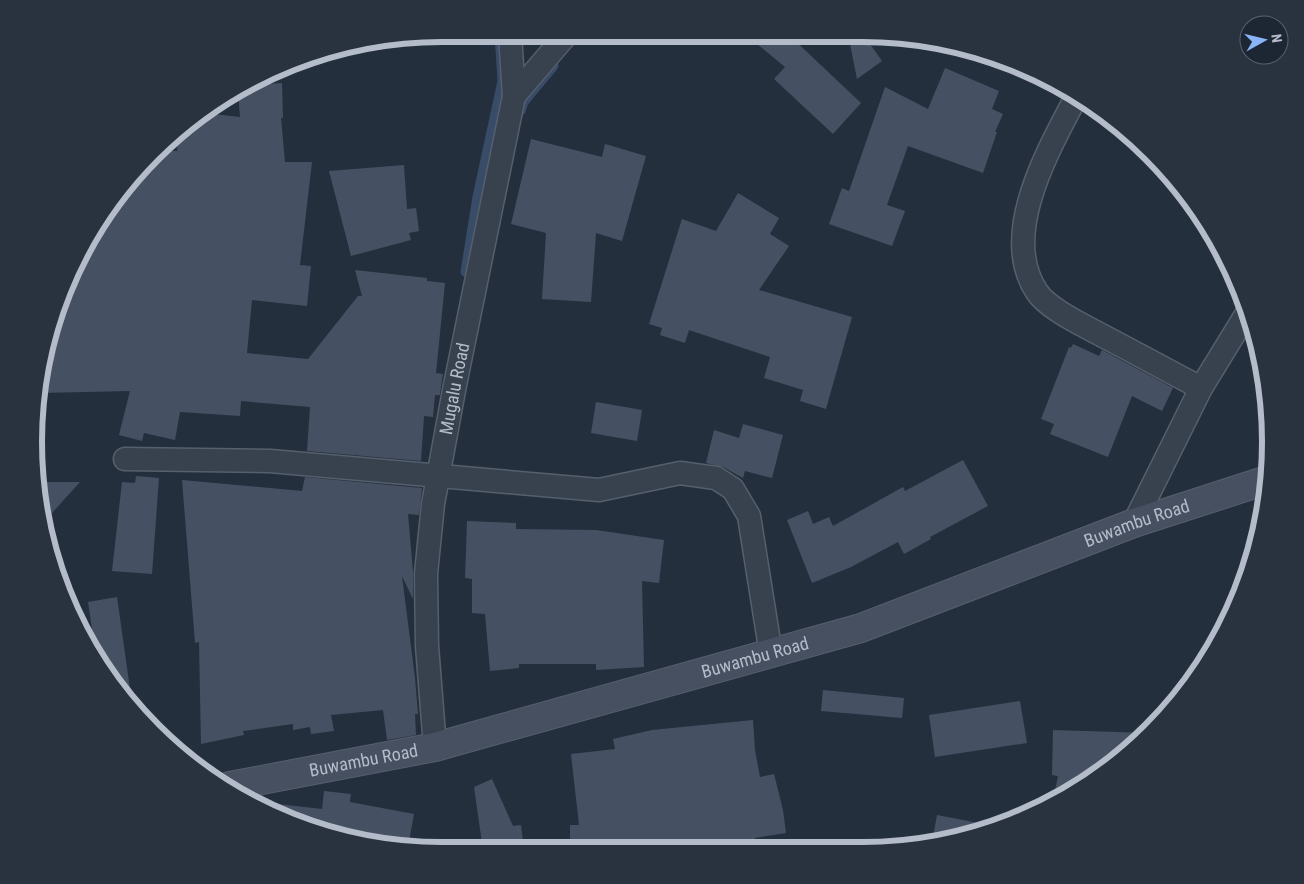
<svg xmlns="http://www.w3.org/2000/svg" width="1304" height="884" viewBox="0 0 1304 884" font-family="'Roboto Condensed',sans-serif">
	<rect width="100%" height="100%" fill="#242f3e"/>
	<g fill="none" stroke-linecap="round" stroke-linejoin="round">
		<g stroke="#394c67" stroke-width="9">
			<polyline points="521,111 524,102 554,66"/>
			<polyline points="465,272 477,197 502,81 499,34"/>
		</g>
	</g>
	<g fill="#455162">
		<polygon points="745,34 788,34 861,103 833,134 774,79 785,67"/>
		<polygon points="848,34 863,34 882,61 857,79"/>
		<polygon points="945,68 999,91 992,109 1003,114 995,132 997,132 983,173 908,146 887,205 905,211 892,246 829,224 842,188 849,191 885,87 928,109"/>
		<polygon points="282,83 283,118 281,118 285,162 312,162 300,265 311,266 307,306 252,300 247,353 308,359 358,296 362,296 355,270 427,278 427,281 445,283 436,373 443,374 441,387 440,395 435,395 433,417 424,416 421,461 307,451 310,407 241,401 240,416 180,412 175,440 144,433 142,441 119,435 130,391 40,393 65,286 118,193 164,151 177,151 178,137 204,113 240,117 238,91 250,85"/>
		<polygon points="531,139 602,157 605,144 646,156 622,241 596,233 591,302 542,299 546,233 511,224"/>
		<polygon points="404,165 407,209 416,208 419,231 409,233 411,240 351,256 329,171"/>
		<polygon points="738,193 779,218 770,234 789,246 759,290 852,317 826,409 800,401 803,390 764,378 770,357 689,330 685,343 660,335 662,328 649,324 682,219 716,231"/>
		<polygon points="1073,344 1099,356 1102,350 1173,388 1162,411 1132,396 1108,457 1050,434 1054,424 1041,419 1069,347 1071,348"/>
		<polygon points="596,402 642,410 637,441 591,433"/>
		<polygon points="743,424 783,435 772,478 745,471 743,478 723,467 706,463 714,430 739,438"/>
		<polygon points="963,460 988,506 930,537 931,539 904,554 898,542 851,567 812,583 787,520 808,511 813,524 829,517 833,526 903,487 905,491"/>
		<polygon points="136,476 159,478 152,574 112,571 122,482 135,483"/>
		<polygon points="305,477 422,488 419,515 408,514 413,572 413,599 402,576 415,678 418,714 415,714 416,735 387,740 383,710 331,715 334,731 311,734 310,727 293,730 293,724 243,731 244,735 201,744 199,642 195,643 182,480 302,491"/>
		<polygon points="39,482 80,482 42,524 42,522"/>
		<polygon points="467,521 516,523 516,529 596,530 664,540 659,583 642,581 644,667 596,670 596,664 519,664 519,668 490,671 485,614 472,613 472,579 465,578"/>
		<polygon points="117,597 132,703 96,655 88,602"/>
		<polygon points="823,690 904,698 902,718 821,711"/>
		<polygon points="1020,701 1027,743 935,757 929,715"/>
		<polygon points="753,720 755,750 760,777 774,774 783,810 786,833 755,838 755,839 697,846 693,850 570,850 570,825 579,825 571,754 615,749 613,739 652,730"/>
		<polygon points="1053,730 1148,733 1089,781 1053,800 1058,776 1052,775"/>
		<polygon points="492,779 513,826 521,825 524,850 483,850 474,787"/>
		<polygon points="324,791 351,794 350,802 414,814 408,847 367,840 366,843 276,813 278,804 322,809"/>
		<polygon points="937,815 994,826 942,842 932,843"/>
	</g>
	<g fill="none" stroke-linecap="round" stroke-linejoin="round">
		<defs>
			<g id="street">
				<polyline points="514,96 567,34"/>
				<path d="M1075 99C1048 151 999 235 1037 292 1048 309 1085 326 1103 336 1136 353 1168 371 1201 388"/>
				<polyline points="125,459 270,461 599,490 680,473 716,478 733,489 749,516 771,654"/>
				<polyline points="1134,523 1201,388 1247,313"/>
				<path id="s1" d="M435 747 427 646 426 574 433 504 455 385 514 96 510 34"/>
			</g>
			<g id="secondary">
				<path id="s2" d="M230 786 435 747 861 628 1134 523 1267 480"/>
			</g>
		</defs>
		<use href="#street" stroke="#565f6c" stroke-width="25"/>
		<use href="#secondary" stroke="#565f6c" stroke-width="30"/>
		<use href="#street" stroke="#38414e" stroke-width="22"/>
		<use href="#secondary" stroke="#465061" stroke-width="28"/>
	</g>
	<g text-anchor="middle" stroke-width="5" stroke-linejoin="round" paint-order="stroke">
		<g font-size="18" fill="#b4bcc9" stroke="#1d2633">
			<text dy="6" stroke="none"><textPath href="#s1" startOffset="361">Mugalu Road</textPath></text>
			<text dy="6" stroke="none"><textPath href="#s2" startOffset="946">Buwambu Road</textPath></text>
			<text dy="6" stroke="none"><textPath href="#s2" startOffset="541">Buwambu Road</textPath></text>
			<text dy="6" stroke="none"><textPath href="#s2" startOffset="136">Buwambu Road</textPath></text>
		</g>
	</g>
	<path d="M0 0H1304V884H0ZM442 42H862A400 400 0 0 1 1262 442V442A400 400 0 0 1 862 842H442A400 400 0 0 1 42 442V442A400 400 0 0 1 442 42Z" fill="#29323f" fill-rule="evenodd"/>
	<path fill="none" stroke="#b4bcc9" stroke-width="6" d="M442 42H862A400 400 0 0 1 1262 442V442A400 400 0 0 1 862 842H442A400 400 0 0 1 42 442V442A400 400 0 0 1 442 42Z"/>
	<g transform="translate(1264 40) rotate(82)"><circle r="24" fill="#1d2633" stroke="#59626f"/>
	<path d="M0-4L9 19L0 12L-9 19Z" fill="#8ab4f8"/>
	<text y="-8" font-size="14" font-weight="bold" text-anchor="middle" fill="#b4bcc9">N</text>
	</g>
</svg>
